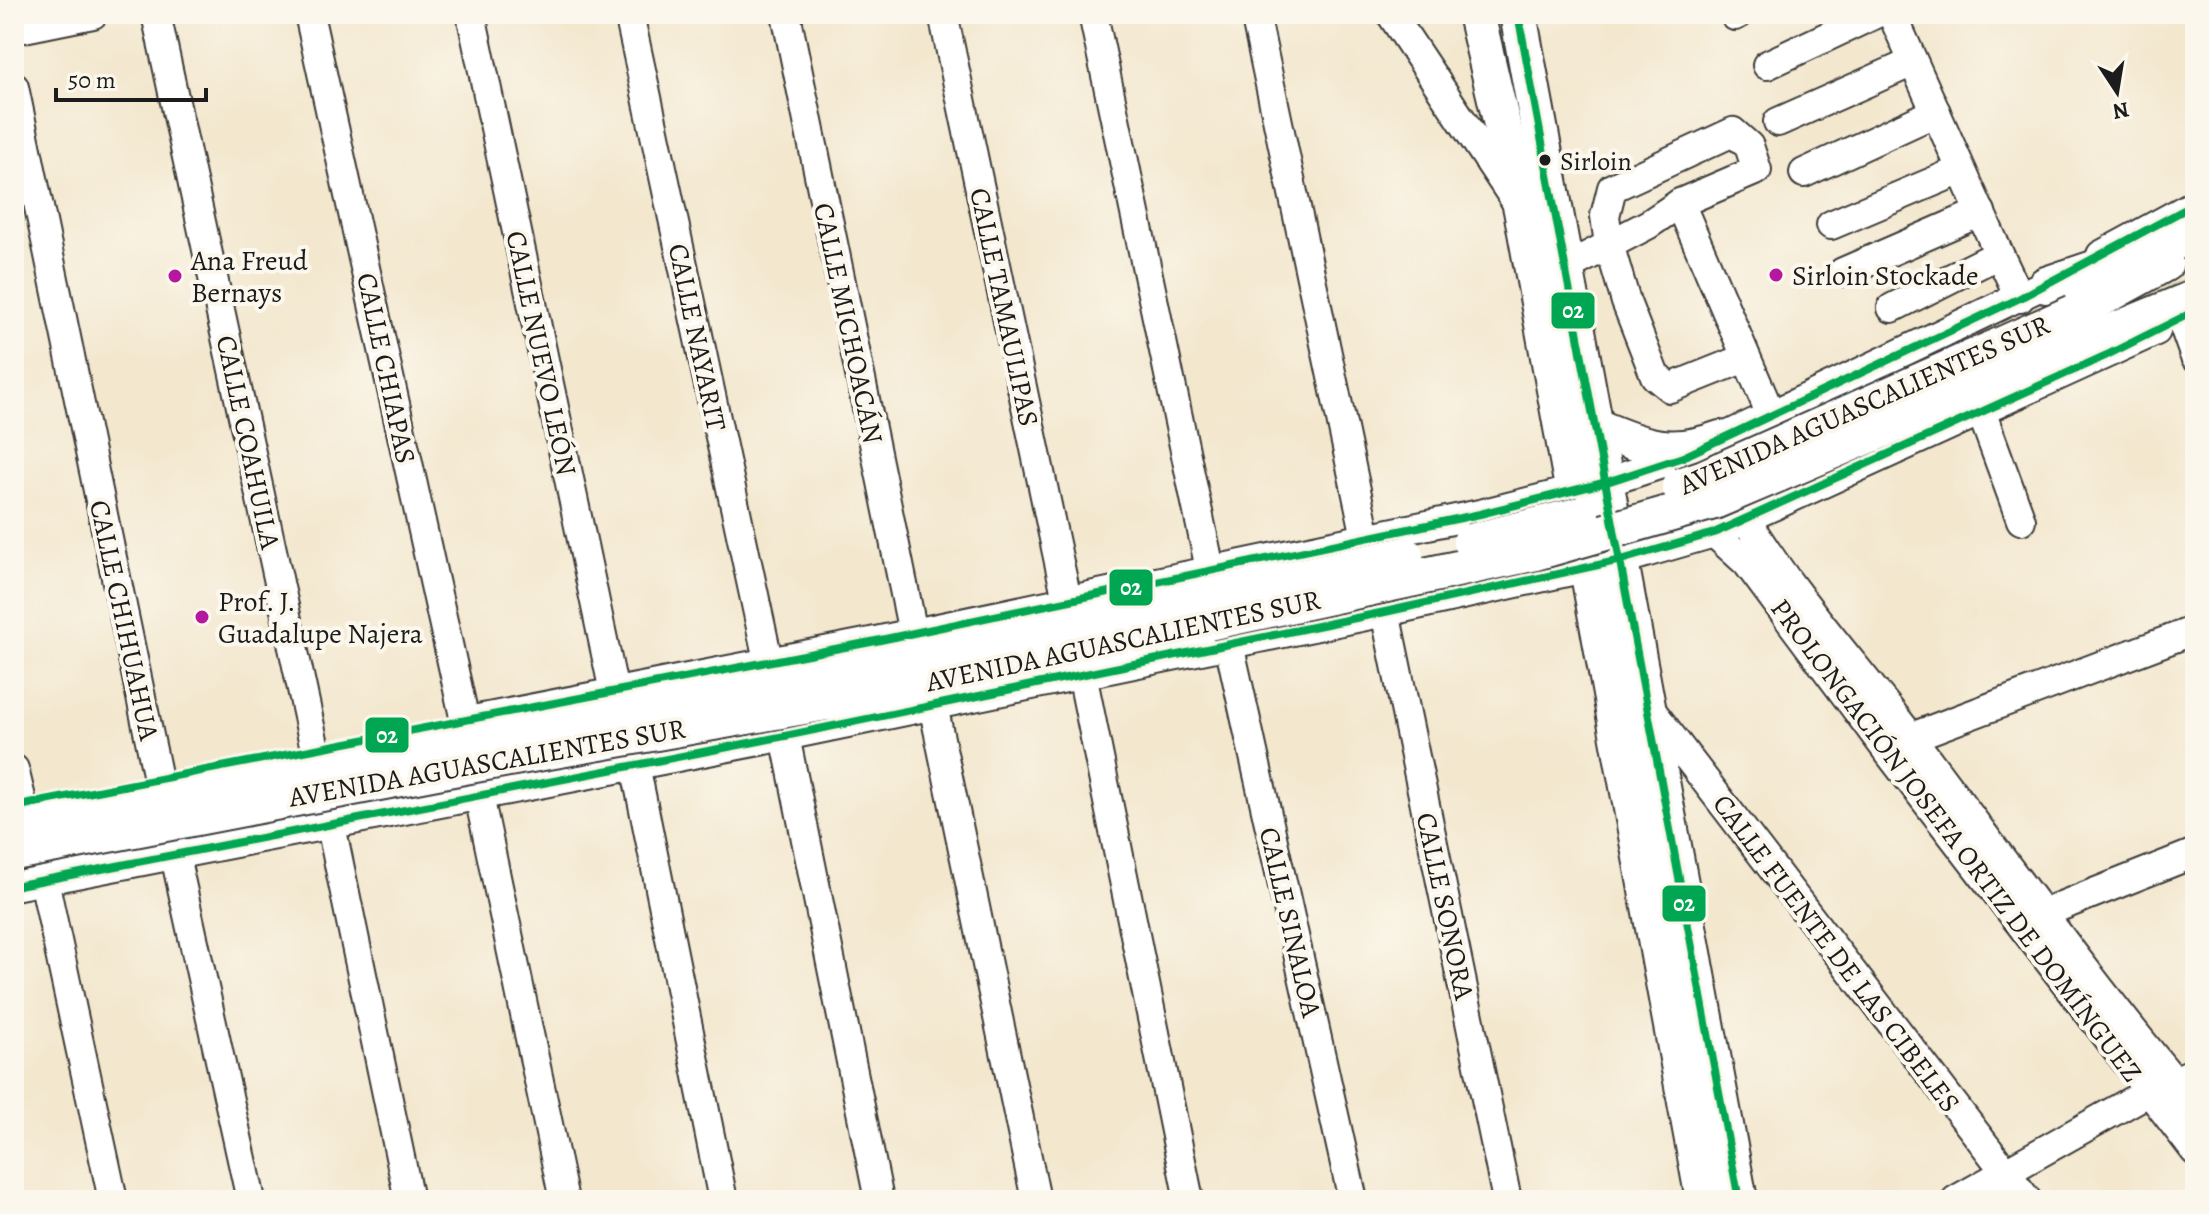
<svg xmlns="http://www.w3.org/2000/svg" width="2209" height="1214" viewBox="0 0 2209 1214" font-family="Alegreya,serif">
	<rect width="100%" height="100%" fill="#fbf7ec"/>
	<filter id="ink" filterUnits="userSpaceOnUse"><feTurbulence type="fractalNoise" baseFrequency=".0125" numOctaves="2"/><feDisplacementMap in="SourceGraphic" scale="16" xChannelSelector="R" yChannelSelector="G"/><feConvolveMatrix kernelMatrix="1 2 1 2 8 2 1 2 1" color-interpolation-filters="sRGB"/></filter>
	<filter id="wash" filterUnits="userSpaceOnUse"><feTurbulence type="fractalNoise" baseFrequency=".006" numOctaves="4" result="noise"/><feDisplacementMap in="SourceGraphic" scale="32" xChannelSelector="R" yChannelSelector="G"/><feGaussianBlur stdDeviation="1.8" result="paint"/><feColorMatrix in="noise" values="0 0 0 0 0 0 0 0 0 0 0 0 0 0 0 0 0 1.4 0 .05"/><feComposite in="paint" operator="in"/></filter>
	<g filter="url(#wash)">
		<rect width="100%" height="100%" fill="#f3e7ce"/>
		<polygon fill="#99cc7c" stroke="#5a744c" stroke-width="2" points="2195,266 2195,281 2077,329"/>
	</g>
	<g filter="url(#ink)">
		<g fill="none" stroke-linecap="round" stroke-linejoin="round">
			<defs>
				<g id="minor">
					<polyline points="156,14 315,749 409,1200"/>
					<polyline points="309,14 465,721"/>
					<polyline points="471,14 614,692"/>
					<polyline points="629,14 768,660"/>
					<polyline points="786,14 913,633"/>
					<polyline points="943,14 1067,600"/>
					<polyline points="1093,14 1210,569"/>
					<polyline points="1255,14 1366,537"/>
					<polyline points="1391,14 1515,200"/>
					<polyline points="1892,14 1999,254 1892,308"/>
					<polyline points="1735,16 1739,14"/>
					<polyline points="14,30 93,14"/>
					<polyline points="1767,65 1875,14"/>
					<polyline points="14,87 158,779 251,1200"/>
					<polyline points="1778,122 1913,62"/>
					<polyline points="1804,173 1936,112"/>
					<polyline points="1680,203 1771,415"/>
					<polyline points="1831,225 1961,170"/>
					<polyline points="1999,254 2020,298"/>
					<polyline points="2101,255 2195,204"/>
					<polyline points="1565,268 1649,224 1680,203 1757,170 1749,146 1733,132 1612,188 1605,216 1609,244 1626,302 1655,376 1670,388 1745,358"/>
					<polyline points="1843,272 1981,212"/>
					<polyline points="2181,318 2195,357"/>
					<polyline points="1981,411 2021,520"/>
					<path d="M1745 518C1793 597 1857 666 1913 740 2006 863 2095 989 2195 1106"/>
					<polyline points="1699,529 1714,533 1747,563 1885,748 2195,1151"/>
					<polyline points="1385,612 1507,1200"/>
					<polyline points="1229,644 1353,1200"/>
					<polyline points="1082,674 1189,1200"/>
					<polyline points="933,705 1036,1200"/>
					<polyline points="1648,706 2027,1200"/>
					<polyline points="468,721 871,642 1480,514 1607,482 1683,457 2064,275"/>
					<polyline points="785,736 879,1200"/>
					<polyline points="1896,743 2195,630"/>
					<polyline points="635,765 723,1200"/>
					<polyline points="14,769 23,806"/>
					<polyline points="479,796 564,1200"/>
					<polyline points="44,880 113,1200"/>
					<polyline points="14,886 785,736 1385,612 1621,560 1714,533 2156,331"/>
					<polyline points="2041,914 2195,853"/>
					<polyline points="1956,1200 2148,1092 2195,1072"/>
				</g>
				<g id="major">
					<polyline points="1476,14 1522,210 1704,1200"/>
					<polyline points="1518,14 1739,1200"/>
					<polyline points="2046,285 2195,235"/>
					<polyline points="2074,313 2165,263"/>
					<polyline points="2081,345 2195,298"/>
					<path d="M1596 427C1643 446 1669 458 1720 439"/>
					<polyline points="824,673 1031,633 1209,596"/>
					<polyline points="826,702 1209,622"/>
				</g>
			</defs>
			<use href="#minor" stroke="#3c3a37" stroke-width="32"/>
			<use href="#major" stroke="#3c3a37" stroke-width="40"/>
			<use href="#minor" stroke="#fff" stroke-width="28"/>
			<use href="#major" stroke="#fff" stroke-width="36"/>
			<defs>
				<g id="major-bridge">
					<polyline points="1680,486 1704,478 2074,313"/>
					<polyline points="1471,542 1581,515"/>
					<polyline points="1209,596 1405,555"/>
					<polyline points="1209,622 1532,553 1714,501 2081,345"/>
					<polyline points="14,826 252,778 824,673"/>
					<polyline points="14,852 447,769 826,702"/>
				</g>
			</defs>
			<use href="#major-bridge" stroke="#3c3a37" stroke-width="40" stroke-linecap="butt"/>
			<use href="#major-bridge" stroke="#fff" stroke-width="36"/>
			<defs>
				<g id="bus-1">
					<polyline points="1518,14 1739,1200"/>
					<polyline points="14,807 871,642 1480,514 1607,482 1683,457 2020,298 2195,204"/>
					<polyline points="14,886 785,736 1385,612 1621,560 1714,533 2107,355 2195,311"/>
				</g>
			</defs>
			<use href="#bus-1" stroke="#fbf7ec" stroke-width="14"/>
			<use href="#bus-1" stroke="#00a651" stroke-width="8"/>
		</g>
	</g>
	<circle fill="#1c1c1c" stroke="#fbf7ec" stroke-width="3" cx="1545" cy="160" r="7"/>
	<g fill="#b5179e" stroke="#fbf7ec" stroke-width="3">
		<circle cx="1776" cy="275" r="8"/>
		<circle cx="175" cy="276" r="8"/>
		<circle cx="202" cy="617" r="8"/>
	</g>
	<g text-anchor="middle" stroke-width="8" stroke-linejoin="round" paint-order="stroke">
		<g font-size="26" fill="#1c1c1c" stroke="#fbf7ec" text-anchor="start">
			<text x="1560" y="170">Sirloin</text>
		</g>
		<g font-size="28" fill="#1c1c1c" stroke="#fbf7ec" text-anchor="start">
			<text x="191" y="270">Ana Freud<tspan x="191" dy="32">Bernays</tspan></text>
			<text x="1792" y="285">Sirloin Stockade</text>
			<text x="218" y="611">Prof. J.<tspan x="218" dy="32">Guadalupe Najera</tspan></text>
		</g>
		<g font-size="28" fill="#1c1c1c" stroke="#fbf7ec">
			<text transform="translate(1005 307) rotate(78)" y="10">CALLE TAMAULIPAS</text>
			<text transform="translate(849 323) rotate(78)" y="10">CALLE MICHOACÁN</text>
			<text transform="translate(698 337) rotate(78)" y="10">CALLE NAYARIT</text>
			<text transform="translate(542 353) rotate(78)" y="10">CALLE NUEVO LEÓN</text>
			<text transform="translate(387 368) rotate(78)" y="10">CALLE CHIAPAS</text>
			<text transform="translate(1864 404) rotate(-24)" y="10">AVENIDA AGUASCALIENTES SUR</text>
			<text transform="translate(249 442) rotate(78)" y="10">CALLE COAHUILA</text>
			<text transform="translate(125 620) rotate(78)" y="10">CALLE CHIHUAHUA</text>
			<text transform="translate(1123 640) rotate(-12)" y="10">AVENIDA AGUASCALIENTES SUR</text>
			<text transform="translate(487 762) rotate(-10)" y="10">AVENIDA AGUASCALIENTES SUR</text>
			<text transform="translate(1957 840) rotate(53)" y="10">PROLONGACIÓN JOSEFA ORTIZ DE DOMÍNGUEZ</text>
			<text transform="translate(1446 906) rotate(78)" y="10">CALLE SONORA</text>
			<text transform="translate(1291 922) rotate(77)" y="10">CALLE SINALOA</text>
			<text transform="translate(1837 953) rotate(53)" y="10">CALLE FUENTE DE LAS CIBELES</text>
		</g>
	</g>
	<g stroke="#fbf7ec" stroke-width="3">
		<rect x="1550" y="291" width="46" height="39" rx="8" fill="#00a651"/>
		<rect x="1108" y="568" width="46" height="39" rx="8" fill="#00a651"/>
		<rect x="364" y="716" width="46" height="38" rx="8" fill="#00a651"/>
		<rect x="1661" y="884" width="46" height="39" rx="8" fill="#00a651"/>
	</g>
	<g font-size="22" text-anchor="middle" font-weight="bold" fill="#fff">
		<text x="1573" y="318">02</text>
		<text x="1131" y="595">02</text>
		<text x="387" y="743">02</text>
		<text x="1684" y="911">02</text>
	</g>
	<rect width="2209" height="1214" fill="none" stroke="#fbf7ec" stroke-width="48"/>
	<g transform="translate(2117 92) rotate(168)" stroke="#fbf7ec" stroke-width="6" paint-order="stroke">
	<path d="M0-6L14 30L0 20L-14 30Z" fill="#1c1c1c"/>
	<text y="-12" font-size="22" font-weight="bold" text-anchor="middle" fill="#1c1c1c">N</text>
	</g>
	<path d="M56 88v12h150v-12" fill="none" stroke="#1c1c1c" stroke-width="4"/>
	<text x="68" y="88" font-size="24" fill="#1c1c1c" stroke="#fbf7ec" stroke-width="6" paint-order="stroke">50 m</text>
</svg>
